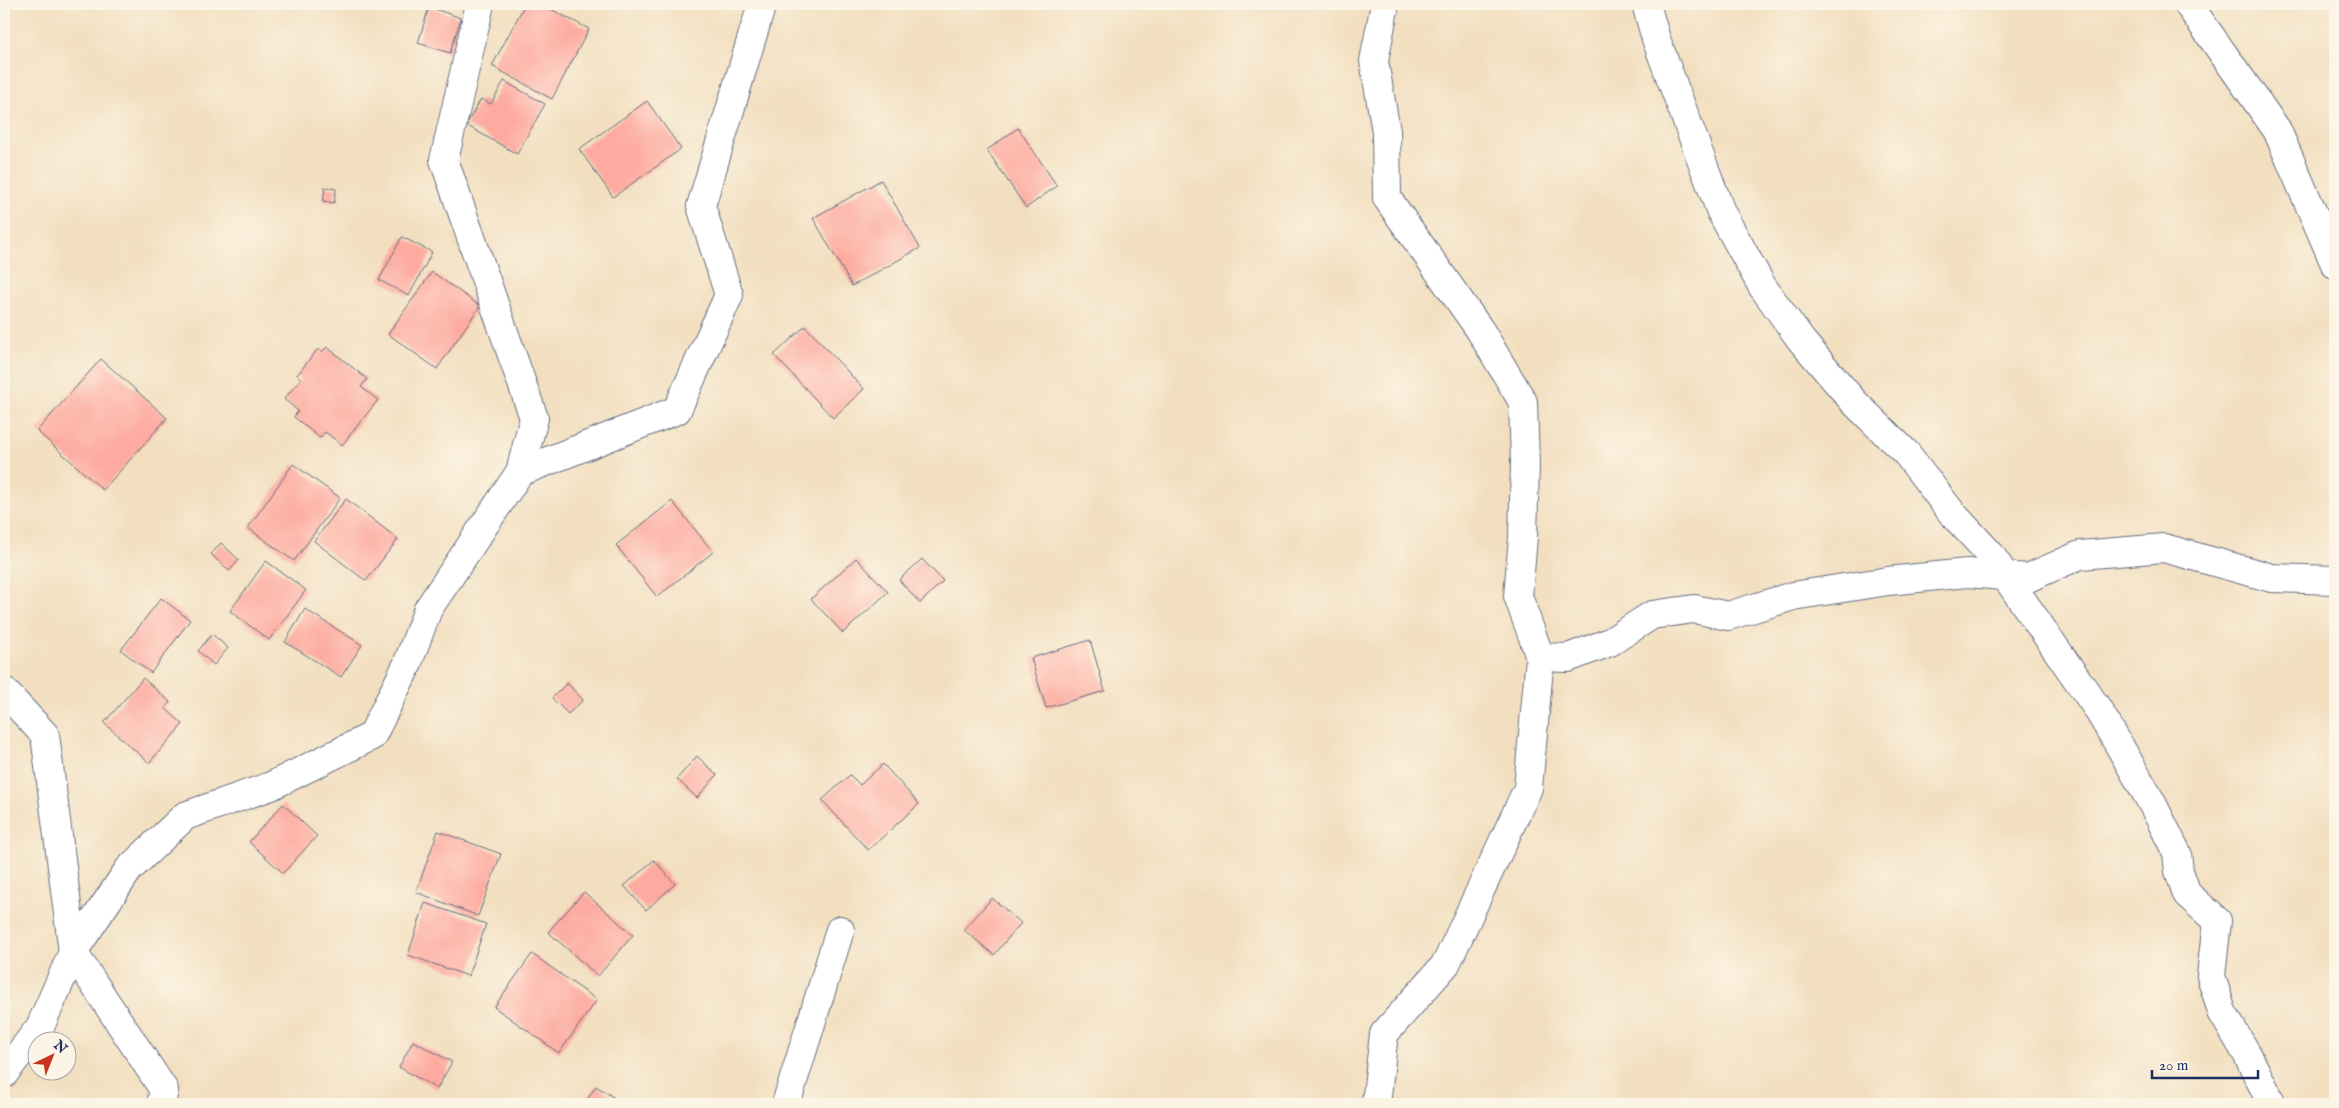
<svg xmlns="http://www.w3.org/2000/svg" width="2339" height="1108" viewBox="0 0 2339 1108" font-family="'IM FELL English',serif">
	<rect width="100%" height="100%" fill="#fcf5e5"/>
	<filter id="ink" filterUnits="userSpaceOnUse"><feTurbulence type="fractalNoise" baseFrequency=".02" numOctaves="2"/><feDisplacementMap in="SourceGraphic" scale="10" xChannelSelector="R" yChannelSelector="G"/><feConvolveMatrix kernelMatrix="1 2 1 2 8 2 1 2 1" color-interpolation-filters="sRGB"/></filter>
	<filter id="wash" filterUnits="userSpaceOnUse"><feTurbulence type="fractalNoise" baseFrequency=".0096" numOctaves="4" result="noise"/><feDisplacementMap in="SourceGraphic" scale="20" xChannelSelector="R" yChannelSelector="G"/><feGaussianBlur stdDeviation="1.12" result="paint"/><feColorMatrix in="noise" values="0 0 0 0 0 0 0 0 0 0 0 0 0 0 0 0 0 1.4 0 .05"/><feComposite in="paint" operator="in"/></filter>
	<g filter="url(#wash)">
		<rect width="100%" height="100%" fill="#f2dfc0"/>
		<g id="blocks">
			<g fill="#fdaba0">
				<polygon points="525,4 541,4 589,29 552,99 492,66"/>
				<polygon points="429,7 461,18 450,53 418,43"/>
				<polygon points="504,81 545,104 517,154 466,125 481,99 491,104"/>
				<polygon points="647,101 681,149 613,197 579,149"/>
				<polygon points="1018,128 1057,186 1026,208 987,150"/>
				<polygon points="881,180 920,248 852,286 813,218"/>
				<polygon points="325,187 336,189 334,203 323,201"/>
				<polygon points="402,237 432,252 409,296 379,280"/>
				<polygon points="432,272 480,306 437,369 388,334"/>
				<polygon points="805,326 864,389 833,418 774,355"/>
				<polygon points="327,347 367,379 361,387 378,400 342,445 325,432 320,438 294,417 298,411 284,399 301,379 297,375 318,349 322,352"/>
				<polygon points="101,359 167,418 103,490 37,431"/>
				<polygon points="293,464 340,498 294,561 248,528"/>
				<polygon points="346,499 398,539 366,581 314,541"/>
				<polygon points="672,501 713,552 657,597 616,545"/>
				<polygon points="221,543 239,560 229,571 211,554"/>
				<polygon points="856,558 888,592 843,633 811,599"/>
				<polygon points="922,559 943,581 920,603 899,580"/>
				<polygon points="266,561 306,590 269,640 230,611"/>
				<polygon points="161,598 190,620 151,673 121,650"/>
				<polygon points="305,609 362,645 341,677 285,642"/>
				<polygon points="212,634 228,648 214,665 198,651"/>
				<polygon points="1090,640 1105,691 1046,708 1031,658"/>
				<polygon points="143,678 170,702 165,708 183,724 149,763 104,723"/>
				<polygon points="567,683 583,700 568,714 552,698"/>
				<polygon points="697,756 717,775 697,798 677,779"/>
				<polygon points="883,764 919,804 868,850 822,800 850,775 860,785"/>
				<polygon points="283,804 317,836 283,873 249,842"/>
				<polygon points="438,831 501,854 478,916 416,892"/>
				<polygon points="654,860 675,884 646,910 624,886"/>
				<polygon points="584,892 633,935 598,976 548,932"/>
				<polygon points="992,898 1021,923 994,955 964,930"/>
				<polygon points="425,903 486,924 468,976 408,955"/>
				<polygon points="532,954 597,1000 559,1053 494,1007"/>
				<polygon points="413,1041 452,1062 437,1089 399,1067"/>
				<polygon points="596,1086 624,1104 584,1104"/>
			</g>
		</g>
	</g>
	<g filter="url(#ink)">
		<use href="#blocks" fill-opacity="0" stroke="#666d80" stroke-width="1"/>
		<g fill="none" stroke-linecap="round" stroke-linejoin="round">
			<defs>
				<g id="street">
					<polyline points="480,4 444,160 534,418 520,472"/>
					<polyline points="1385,4 1374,61 1386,131 1387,198 1480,330 1523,402 1525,463 1523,537 1518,596 1540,657 1568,658 1610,642 1652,615 1694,609 1728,616 1793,596 1888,581 1967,573 2028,578 2080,555 2164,548 2272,578 2335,580"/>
					<polyline points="1646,4 1656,39 1721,212 1762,286 1801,340 1854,402 1907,454 1952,513 1990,554 2097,708 2119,745 2153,805 2177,853 2179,871 2187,894 2217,921 2211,976 2222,1012 2247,1054 2272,1104"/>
					<polyline points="2188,4 2277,130 2335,264"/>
					<polyline points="4,691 45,735 73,952 40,1027 4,1074"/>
					<polyline points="161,1104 164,1090 73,952 129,869 185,816 271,786 372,736 407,665 428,609 520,472 677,410 729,295 701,206 762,4"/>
					<polyline points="786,1104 840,930"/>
					<polyline points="1376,1104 1384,1034 1446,964 1528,788 1540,657"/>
				</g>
			</defs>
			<use href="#street" stroke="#666d80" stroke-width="30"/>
			<use href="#street" stroke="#fff" stroke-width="28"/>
		</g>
	</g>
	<rect width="2339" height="1108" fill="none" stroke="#fcf5e5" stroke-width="20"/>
	<g transform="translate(52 1056) rotate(43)"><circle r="24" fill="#fcf5e5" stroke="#a2a6af"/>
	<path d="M0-4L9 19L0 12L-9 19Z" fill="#c8321e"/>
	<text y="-8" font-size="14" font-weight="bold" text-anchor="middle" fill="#1b2f5e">N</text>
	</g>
	<path d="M2152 1070v8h106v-8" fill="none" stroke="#1b2f5e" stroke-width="2.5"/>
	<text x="2159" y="1070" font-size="15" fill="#1b2f5e" stroke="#fcf5e5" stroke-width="4" paint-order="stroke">20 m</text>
</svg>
